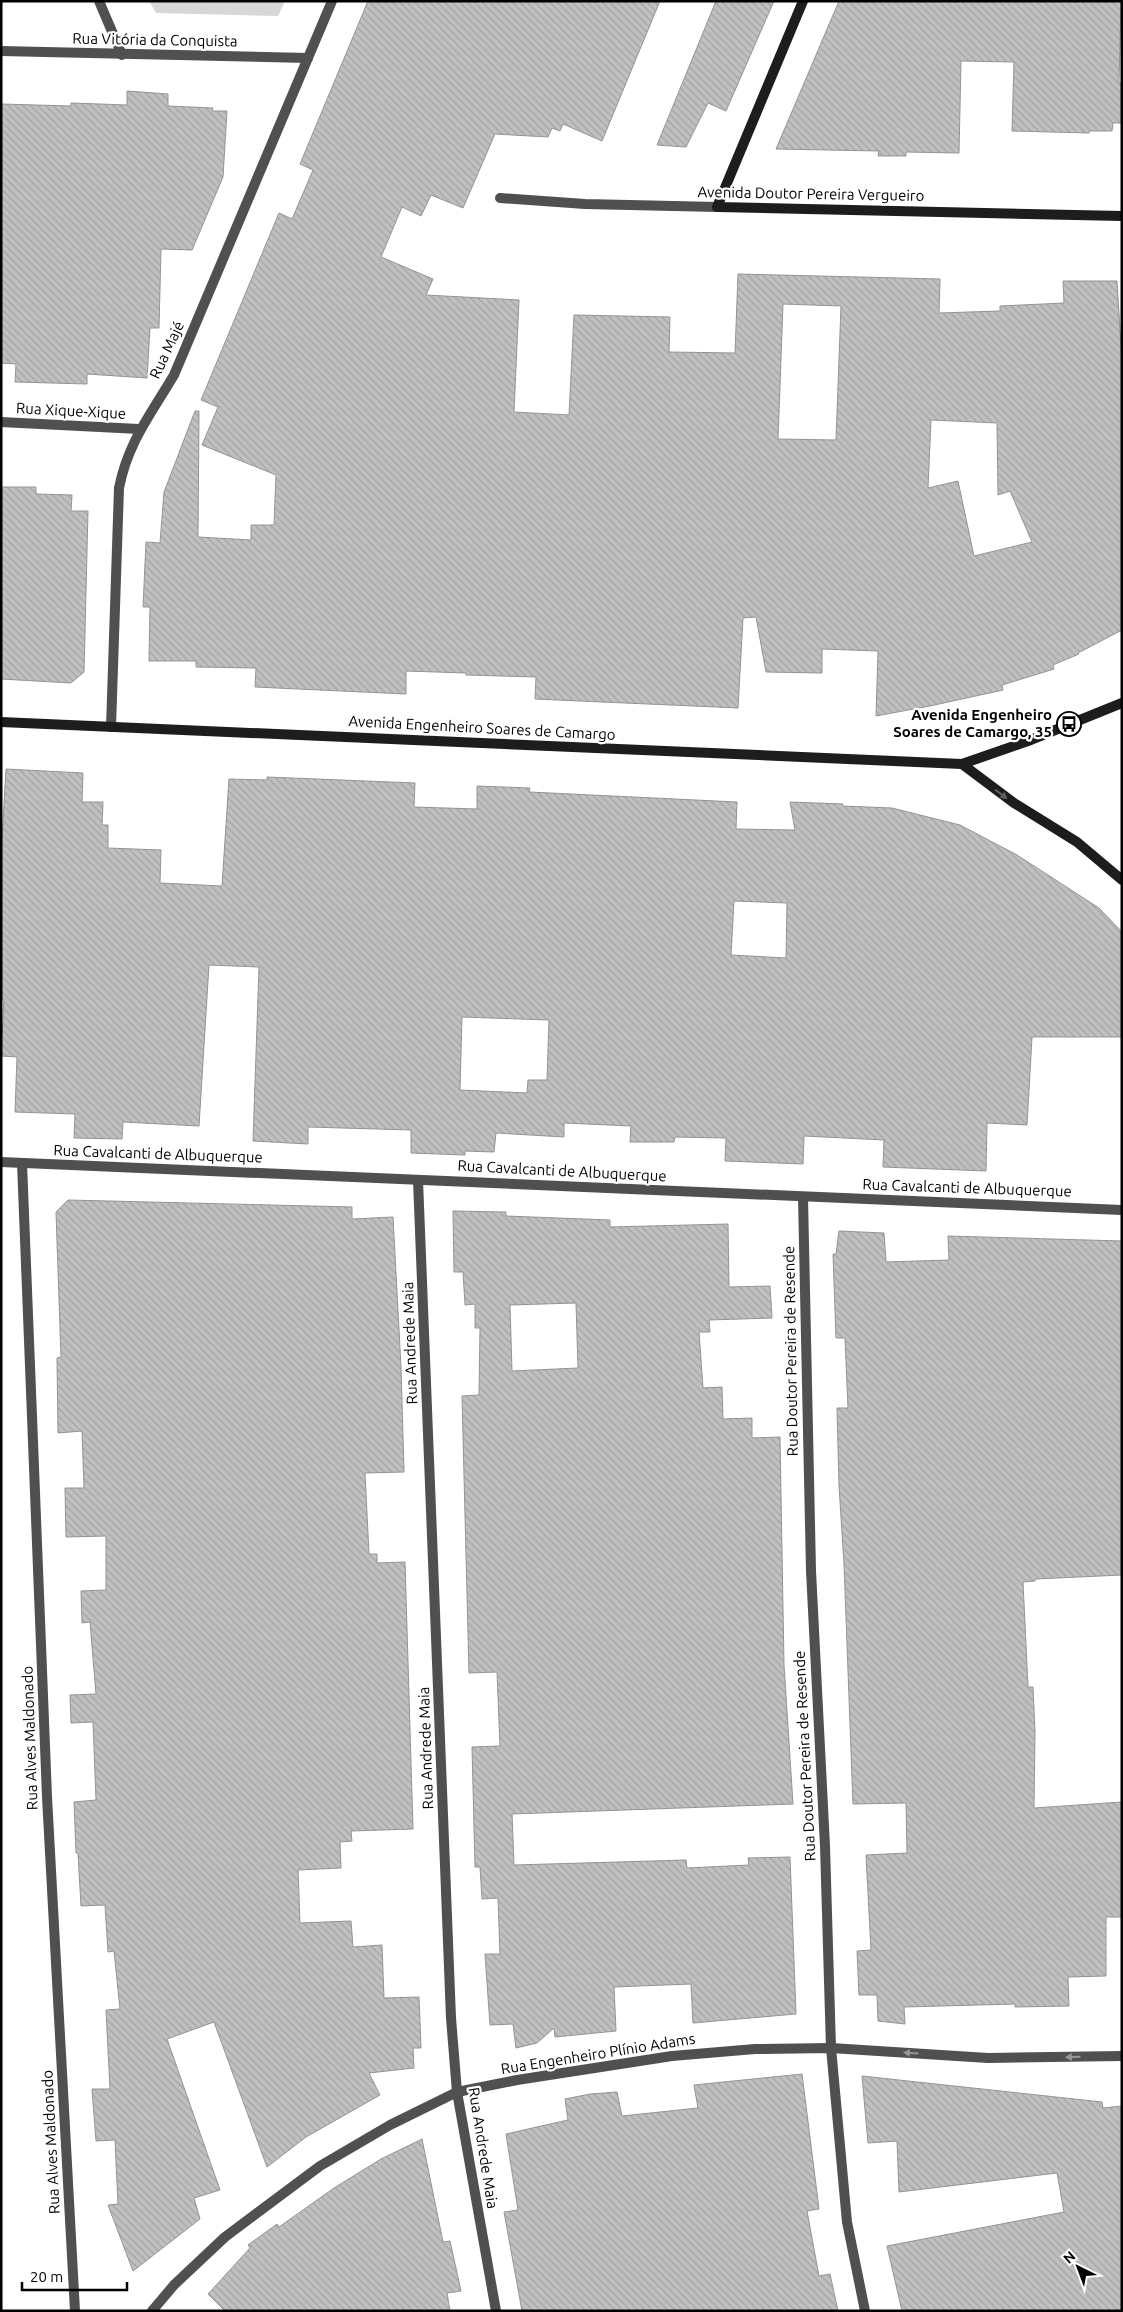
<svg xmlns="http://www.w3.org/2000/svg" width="1123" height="2312" viewBox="0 0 1123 2312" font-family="Ubuntu,sans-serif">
	<defs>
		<pattern id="building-back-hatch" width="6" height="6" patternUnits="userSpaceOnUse" patternTransform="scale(1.25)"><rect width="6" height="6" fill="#c0c0c0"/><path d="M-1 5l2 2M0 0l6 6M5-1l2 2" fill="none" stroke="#a3a3a3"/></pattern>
	</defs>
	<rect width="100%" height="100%" fill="#fff"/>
	<polygon fill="#d7d7d7" points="149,1 285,1 278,16 156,13"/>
	<g fill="url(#building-back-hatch)" stroke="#949494" fill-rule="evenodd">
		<path d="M368 1H660L602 141 563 124 560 131 552 128 548 137 495 134 463 208 431 195 421 216 402 207 381 257 433 279 426 295 519 300 514 412 569 415 574 315 670 317 669 352 735 353 738 274 940 279 939 313 1000 311V306L1064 303 1063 281H1117L1122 363V630L1078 653 1079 654 1053 665 1054 669 1002 685 1003 690 930 706 876 716 878 651 822 649V673L766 672 756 617 743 618 738 708 535 699 536 677 466 675V673L406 671V694L255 687 256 668 196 667V661H149L150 607H143L146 542 160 543 164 492 195 411H199L198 537 251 540V525H274L276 475 202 445 218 407 201 400 279 213 292 219 313 170 300 164ZM783 304 841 306 836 440 778 439ZM931 420 997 423 998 495 1010 491 1032 542 974 556 958 481 928 488Z"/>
		<polygon points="716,1 774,1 726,111 708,103 686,147 657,145"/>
		<polygon points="839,1 1121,1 1119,83 1122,83 1122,123 1113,123 1112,131 1089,131 1089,133 1012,131 1014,62 961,61 959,153 906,152 906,156 878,156 879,151 776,149"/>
		<polygon points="127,91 168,94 168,106 213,108 212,111 227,111 223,177 192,250 161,249 159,328 150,328 147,378 87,374 87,384 15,382 16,364 1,363 1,104 71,106 71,103 127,105"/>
		<polygon points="1,487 36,487 36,494 72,495 71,511 88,511 84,672 71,683 1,679"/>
		<path d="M6 769 83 773 82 802H103L102 825H108V848L161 850 160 883 222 886 229 779 267 780V777L415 783 414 807 477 809V786L530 788 529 792 737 802 736 829 795 830 790 802 843 804 842 806 892 808 960 825 1017 855 1099 908 1122 932V1037H1032L1027 1125 987 1123 986 1171 883 1167 884 1140 804 1136 803 1164 725 1161 726 1138 675 1137 674 1142H630L631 1126 564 1123V1137L496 1133 494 1152 465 1151V1155L411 1153V1130L308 1127V1144L253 1141 259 967 209 965 199 1126 123 1122 122 1139 74 1138 75 1114 15 1112 17 1057 1 1056 4 999H1V857ZM734 901 787 903 786 958 731 955ZM462 1017 549 1020 547 1080H528L527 1093 460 1090Z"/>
		<polygon points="68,1200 352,1207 352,1219 393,1217 401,1367 404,1472 365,1473 369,1554 377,1554 377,1563 405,1562 413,1829 351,1831 352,1841 340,1842 341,1868 298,1870 300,1923 351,1921 353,1947 382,1945 384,1998 419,1997 421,2048 413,2048 414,2068 369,2073 380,2095 306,2137 267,2167 214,2022 167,2039 220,2190 194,2198 200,2219 133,2271 108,2205 118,2204 115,2140 96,2141 92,2089 110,2089 106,2010 120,2009 114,1951 108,1952 105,1905 81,1906 78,1853 76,1853 74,1802 96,1800 93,1722 71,1723 70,1695 96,1694 90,1622 82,1623 81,1591 106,1590 106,1536 66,1537 65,1488 84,1488 82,1431 58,1433 57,1358 61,1357 56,1212"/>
		<path d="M453 1211 506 1212V1216L610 1220V1227L728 1224 729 1287 770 1286 772 1318 709 1320 710 1332H699L703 1388 722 1387 723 1419 752 1418V1438L780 1437 784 1665 793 1804 512 1814 514 1865 686 1860 687 1868 749 1865 748 1858 790 1857 796 2014 693 2023 691 1984 614 1987 616 2031 555 2037 554 2028 537 2043 516 2048 513 2024 490 2025 485 1954H500L498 1898 482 1899 480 1867H475L472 1747 500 1746 497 1672 469 1673 462 1396 479 1395 480 1328H475V1304L465 1305 463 1272H454ZM576 1303 578 1368 512 1371 510 1305Z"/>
		<polygon points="839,1231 884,1233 886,1262 949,1260 948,1236 1122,1241 1122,1575 1035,1579 1035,1581 1023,1582 1028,1687 1033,1687 1035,1732 1034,1808 1122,1802 1122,1917 1106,1917 1106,1976 1068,1977 1069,2006 1015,2007 1015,2004 904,2007 905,2024 878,2021 877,1995 859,1995 857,1951 871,1950 866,1855 907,1853 906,1803 853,1804 844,1564 839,1486 837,1408 848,1408 845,1338 836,1338 833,1254 836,1254"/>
		<polygon points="802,2074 819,2209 807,2211 819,2276 830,2274 838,2311 522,2311 504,2212 518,2210 506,2134 568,2120 565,2099 590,2094 617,2092 622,2116 698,2108 694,2085"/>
		<polygon points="862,2076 1102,2102 1103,2108 1122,2106 1122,2311 902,2311 887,2246 1064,2212 1057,2173 899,2192 897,2141 868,2143"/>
		<polygon points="422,2139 443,2242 450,2241 461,2291 447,2293 450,2311 225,2311 208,2294 250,2248 248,2245 277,2224 279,2227 334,2188 381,2159"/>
	</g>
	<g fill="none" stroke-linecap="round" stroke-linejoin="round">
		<g stroke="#505050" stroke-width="10">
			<polyline points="99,1 122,55"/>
			<polyline points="1,51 308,58"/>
			<polyline points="500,198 585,204 717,207"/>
			<polyline points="1,422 139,429"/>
			<path d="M111 727 119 488C128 442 151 414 174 375L332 1"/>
			<polyline points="1,1162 1122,1210"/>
			<polyline points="22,1163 47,1797 75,2311"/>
			<polyline points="418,1180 451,2018 457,2092 496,2311"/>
			<polyline points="803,1197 811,1571 825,1846 831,2048 847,2222 865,2311"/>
			<polyline points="152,2311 174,2285 225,2237 320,2166 390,2125 457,2092 517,2080 672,2056 755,2049 831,2048 988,2058 1122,2056"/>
		</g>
		<g stroke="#1d1d1d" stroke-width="10">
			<polyline points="803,1 717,207 1122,216"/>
			<polyline points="1,722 962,764 1028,741 1122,703"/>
			<polyline points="962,764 1014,803 1077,842 1122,880"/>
		</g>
	</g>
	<defs><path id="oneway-solid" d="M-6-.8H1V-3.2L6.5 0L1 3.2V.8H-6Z" transform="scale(1.25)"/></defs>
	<use fill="#616161" href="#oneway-solid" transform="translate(1001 794) rotate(37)"/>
	<g fill="#969696">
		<use href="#oneway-solid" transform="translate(911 2053) rotate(-177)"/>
		<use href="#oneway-solid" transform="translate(1073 2057) rotate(179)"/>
	</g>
	<defs>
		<symbol id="bus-ring" viewBox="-11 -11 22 22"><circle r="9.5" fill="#fff" stroke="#000" stroke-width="1.5"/><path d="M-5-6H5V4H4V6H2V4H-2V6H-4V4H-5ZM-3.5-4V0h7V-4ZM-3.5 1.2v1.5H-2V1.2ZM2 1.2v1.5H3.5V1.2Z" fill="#000"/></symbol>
	</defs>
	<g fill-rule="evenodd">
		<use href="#bus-ring" x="1055" y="710" width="28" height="28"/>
	</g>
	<g text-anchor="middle" stroke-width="4.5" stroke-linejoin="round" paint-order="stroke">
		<g font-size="15" fill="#000" stroke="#fff">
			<text transform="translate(155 40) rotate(1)" y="5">Rua Vitória da Conquista</text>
			<text transform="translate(811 194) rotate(1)" y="5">Avenida Doutor Pereira Vergueiro</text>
			<text transform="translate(167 350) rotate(-65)" y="5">Rua Majé</text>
			<text transform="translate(71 411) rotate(3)" y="5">Rua Xique-Xique</text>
			<text transform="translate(482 728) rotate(3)" y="5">Avenida Engenheiro Soares de Camargo</text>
			<text transform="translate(158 1154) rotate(2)" y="5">Rua Cavalcanti de Albuquerque</text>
			<text transform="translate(562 1171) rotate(3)" y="5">Rua Cavalcanti de Albuquerque</text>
			<text transform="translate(967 1188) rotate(2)" y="5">Rua Cavalcanti de Albuquerque</text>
			<text transform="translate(410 1343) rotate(-92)" y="5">Rua Andrede Maia</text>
			<text transform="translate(791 1351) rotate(-91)" y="5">Rua Doutor Pereira de Resende</text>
			<text transform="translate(30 1738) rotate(-92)" y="5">Rua Alves Maldonado</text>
			<text transform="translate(426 1748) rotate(-92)" y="5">Rua Andrede Maia</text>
			<text transform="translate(805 1756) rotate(-93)" y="5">Rua Doutor Pereira de Resende</text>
			<text transform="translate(598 2054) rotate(-9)" y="5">Rua Engenheiro Plínio Adams</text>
			<text transform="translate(51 2142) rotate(-93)" y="5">Rua Alves Maldonado</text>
			<text transform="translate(483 2148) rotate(81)" y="5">Rua Andrede Maia</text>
		</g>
		<g font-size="15" font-weight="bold" fill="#000" stroke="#fff" text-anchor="end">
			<text x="1052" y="720">Avenida Engenheiro<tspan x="1052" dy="17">Soares de Camargo, 35</tspan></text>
		</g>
	</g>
	<rect width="1123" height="2312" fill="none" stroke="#000000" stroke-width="5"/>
	<g transform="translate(1078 2267) rotate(318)" stroke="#ffffff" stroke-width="4" paint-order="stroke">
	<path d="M0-4L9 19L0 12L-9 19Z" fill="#000000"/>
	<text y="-8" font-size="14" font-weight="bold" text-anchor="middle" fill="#000000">N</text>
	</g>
	<path d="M22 2282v8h105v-8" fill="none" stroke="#000000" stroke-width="2.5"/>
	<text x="30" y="2282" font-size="15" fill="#000000" stroke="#ffffff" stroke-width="4" paint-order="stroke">20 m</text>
</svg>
